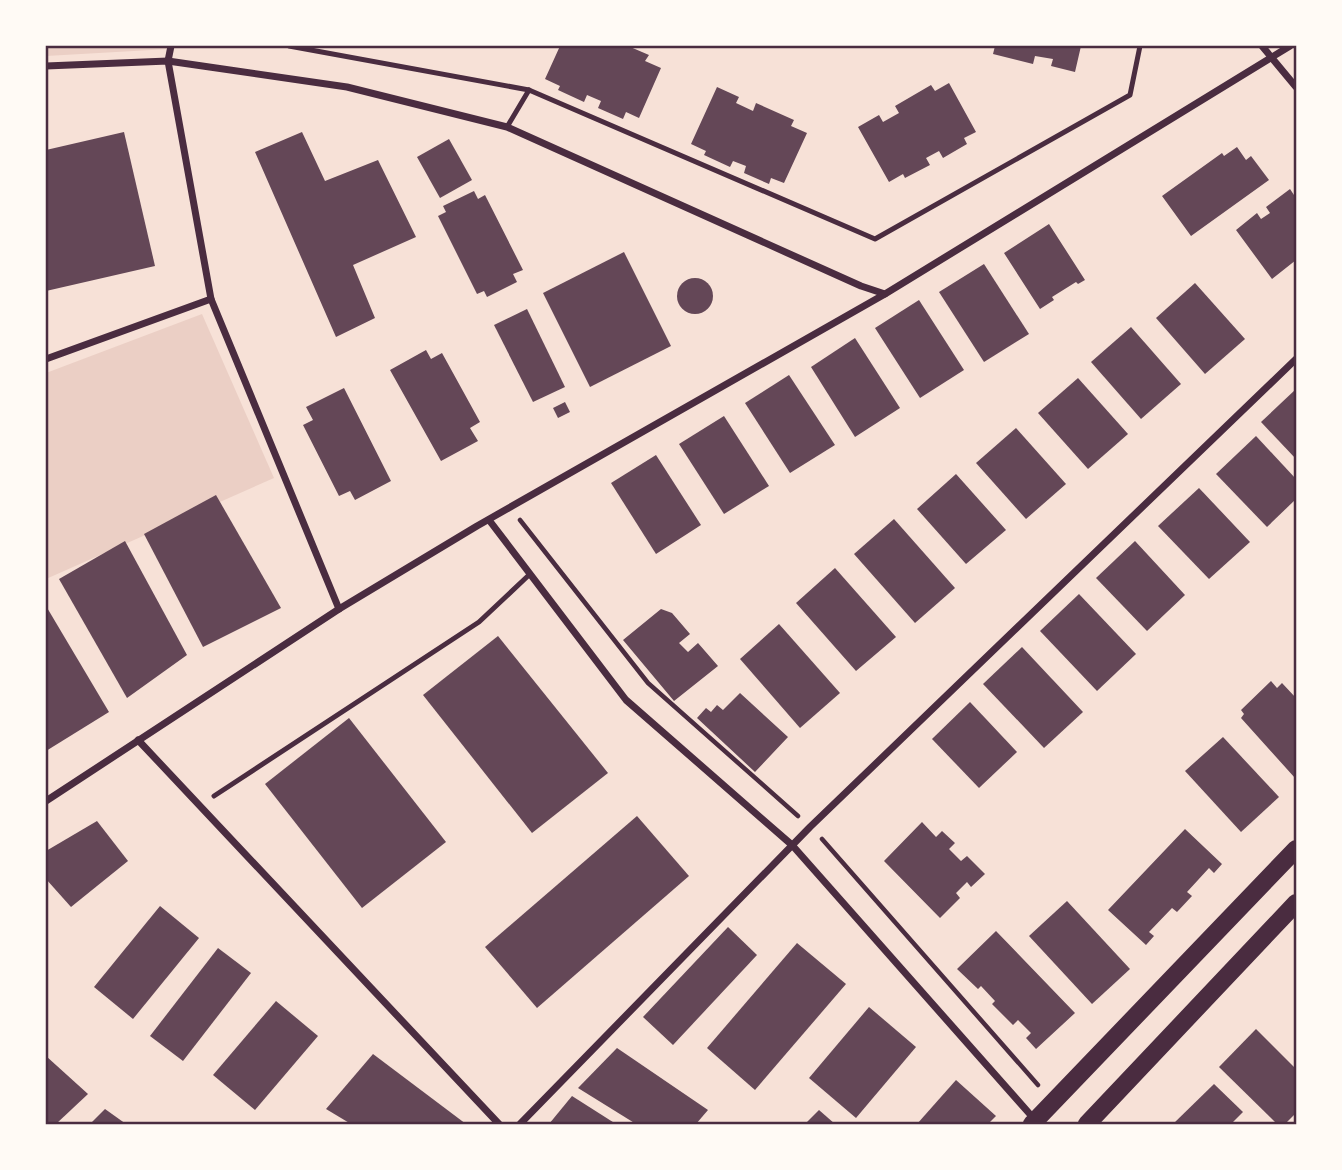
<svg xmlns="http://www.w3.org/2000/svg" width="1342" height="1170" viewBox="0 0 1342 1170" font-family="'Fira Sans Condensed',sans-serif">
	<rect width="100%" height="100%" fill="#f7e1d7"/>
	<g fill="#ebcfc5">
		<polygon points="46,46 169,46 169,49 46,56"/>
		<polygon points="202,314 274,478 46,579 46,373"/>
	</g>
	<g fill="#644757">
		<polygon points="560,46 628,46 649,55 645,61 661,68 639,118 626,112 623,119 598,108 601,101 587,95 584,102 558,90 560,86 545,79"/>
		<polygon points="995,46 1081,46 1075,72 1051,66 1053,59 1035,56 1033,64 993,54"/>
		<polygon points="949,83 976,132 964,138 967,144 943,158 939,151 926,158 930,165 905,178 903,174 889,182 858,127 879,115 883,122 899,113 895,106 931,85 935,91"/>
		<polygon points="717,87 739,97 736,103 753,111 756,103 794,120 791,126 807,133 784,183 771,178 769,184 744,173 746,166 733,161 730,167 704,155 706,151 691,144"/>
		<polygon points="124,132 155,266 46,291 46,150"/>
		<polygon points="302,132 325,181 378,160 416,237 353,265 375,318 336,337 255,152"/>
		<polygon points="449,139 472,180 440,198 417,157"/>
		<polygon points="1237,147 1246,160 1251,156 1269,180 1191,236 1162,196 1222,153 1224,156"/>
		<polygon points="1290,189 1296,198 1296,260 1272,279 1236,230 1257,213 1261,219 1270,213 1266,207"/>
		<polygon points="474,191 478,199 485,195 523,270 513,274 517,282 487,297 484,291 477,294 438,216 446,212 443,206"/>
		<polygon points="1049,224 1085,280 1078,284 1076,282 1052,297 1054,300 1040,309 1004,253"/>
		<polygon points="624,252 671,346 590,387 543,293"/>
		<polygon points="984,264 1029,334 984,362 939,292"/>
		<circle cx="695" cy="296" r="18"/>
		<polygon points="1195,283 1245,339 1205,374 1156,318"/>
		<polygon points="919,300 964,370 920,398 875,328"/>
		<polygon points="527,309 565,387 533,402 494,325"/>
		<polygon points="1131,327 1181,384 1141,419 1091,362"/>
		<polygon points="855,338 900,408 855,437 811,367"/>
		<polygon points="426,350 431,359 442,353 480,422 470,428 478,441 441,461 390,370"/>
		<polygon points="789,375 835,445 790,473 745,403"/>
		<polygon points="1078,378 1128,434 1088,469 1038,413"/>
		<polygon points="344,388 391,481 355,500 350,491 339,496 303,425 313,420 306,407"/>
		<polygon points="1296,389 1296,459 1261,422"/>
		<polygon points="565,402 570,412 558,418 553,408"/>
		<polygon points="724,416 769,486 724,514 679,444"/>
		<polygon points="1016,428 1066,484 1026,519 976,463"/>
		<polygon points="1256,436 1296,479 1296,499 1267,527 1216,474"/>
		<polygon points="656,455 701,525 656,554 611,483"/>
		<polygon points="956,474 1006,530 966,564 917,509"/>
		<polygon points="1199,488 1250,542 1209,579 1158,526"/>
		<polygon points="216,495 281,608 203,647 144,534"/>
		<polygon points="894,519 955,588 915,623 854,554"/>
		<polygon points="125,541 187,655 127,698 59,579"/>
		<polygon points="1135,541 1185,595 1147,631 1096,578"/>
		<polygon points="835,568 896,637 856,671 796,603"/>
		<polygon points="1079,594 1136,654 1097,691 1040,631"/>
		<polygon points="46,606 109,712 46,751"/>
		<polygon points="661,609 672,613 690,634 679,643 688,652 698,643 718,666 674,701 623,640"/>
		<polygon points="779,624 840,693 800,728 740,659"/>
		<polygon points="498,636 608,773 532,833 423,695"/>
		<polygon points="1022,647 1083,712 1044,748 983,684"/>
		<polygon points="1271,681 1277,688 1282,683 1296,698 1295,778 1241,718 1244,714 1241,710"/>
		<polygon points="740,693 788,737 755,772 697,718 706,708 711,712 717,705 723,710"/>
		<polygon points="970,702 1017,752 979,788 932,739"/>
		<polygon points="349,718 446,842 362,908 265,784"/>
		<polygon points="1223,737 1279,797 1241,832 1185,771"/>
		<polygon points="637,816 689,876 537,1008 485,947"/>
		<polygon points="97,821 128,861 71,907 46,879 46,851"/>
		<polygon points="922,822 936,837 942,831 955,843 949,849 961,861 967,856 985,874 971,887 967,882 956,893 960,898 940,918 884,861"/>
		<polygon points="1185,829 1222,864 1214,873 1209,868 1187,892 1192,896 1177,912 1172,908 1149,932 1154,936 1146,945 1108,910"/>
		<polygon points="1067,901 1130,969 1092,1004 1029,936"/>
		<polygon points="160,906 199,938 133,1019 94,987"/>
		<polygon points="728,927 757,955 673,1045 643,1017"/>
		<polygon points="996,931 1075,1013 1036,1049 1026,1038 1031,1033 1018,1020 1013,1025 992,1004 995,1001 981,986 978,989 957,969"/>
		<polygon points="797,943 846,984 755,1090 707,1048"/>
		<polygon points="218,948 251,973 183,1061 150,1036"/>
		<polygon points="276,1001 318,1036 255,1110 213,1075"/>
		<polygon points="869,1007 916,1047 856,1118 809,1078"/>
		<polygon points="1256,1029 1296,1069 1296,1113 1285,1124 1277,1124 1219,1067"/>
		<polygon points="617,1048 708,1110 696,1124 636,1124 578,1088"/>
		<polygon points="373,1054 466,1124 351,1124 326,1109"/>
		<polygon points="46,1056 88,1094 56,1124 46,1124"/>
		<polygon points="956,1080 996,1116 988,1124 917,1124"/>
		<polygon points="1214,1084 1243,1112 1231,1124 1173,1124"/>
		<polygon points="572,1096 616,1124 549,1124"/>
		<polygon points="105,1109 126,1124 90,1124"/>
		<polygon points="819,1110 835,1124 805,1124"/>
	</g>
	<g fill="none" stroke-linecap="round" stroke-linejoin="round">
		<g stroke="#4a2c40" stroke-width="4.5">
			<polyline points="520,520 648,683 798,816"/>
			<polyline points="822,839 1038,1085"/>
		</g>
		<g stroke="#4a2c40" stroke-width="5">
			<polyline points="289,46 529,90 875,239 1130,95 1140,46"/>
			<polyline points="507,127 529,90"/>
			<polyline points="214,796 479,622 530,574"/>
		</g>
		<g stroke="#4a2c40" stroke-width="7">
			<polyline points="171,46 168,61 211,299 339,609"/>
			<polyline points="1262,46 1296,87"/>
			<polyline points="46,66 168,61 347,87 507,127 861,286 885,294"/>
			<polyline points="46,359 211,299"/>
			<polyline points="489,520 626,700 792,845 1036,1121"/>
			<polyline points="138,740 499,1124"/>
			<polyline points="46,801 339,609 477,526 885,294 1290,46"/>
			<polyline points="520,1124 810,827 1296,359"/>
		</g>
		<g stroke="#4a2c40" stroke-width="18">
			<polyline points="1032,1124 1296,849"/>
			<polyline points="1087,1124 1296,903"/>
		</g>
	</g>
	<rect width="1342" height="1170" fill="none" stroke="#fffaf5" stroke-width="94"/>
	<rect x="47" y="47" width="1248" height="1076" fill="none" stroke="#4a2c40" stroke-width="2.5"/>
</svg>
